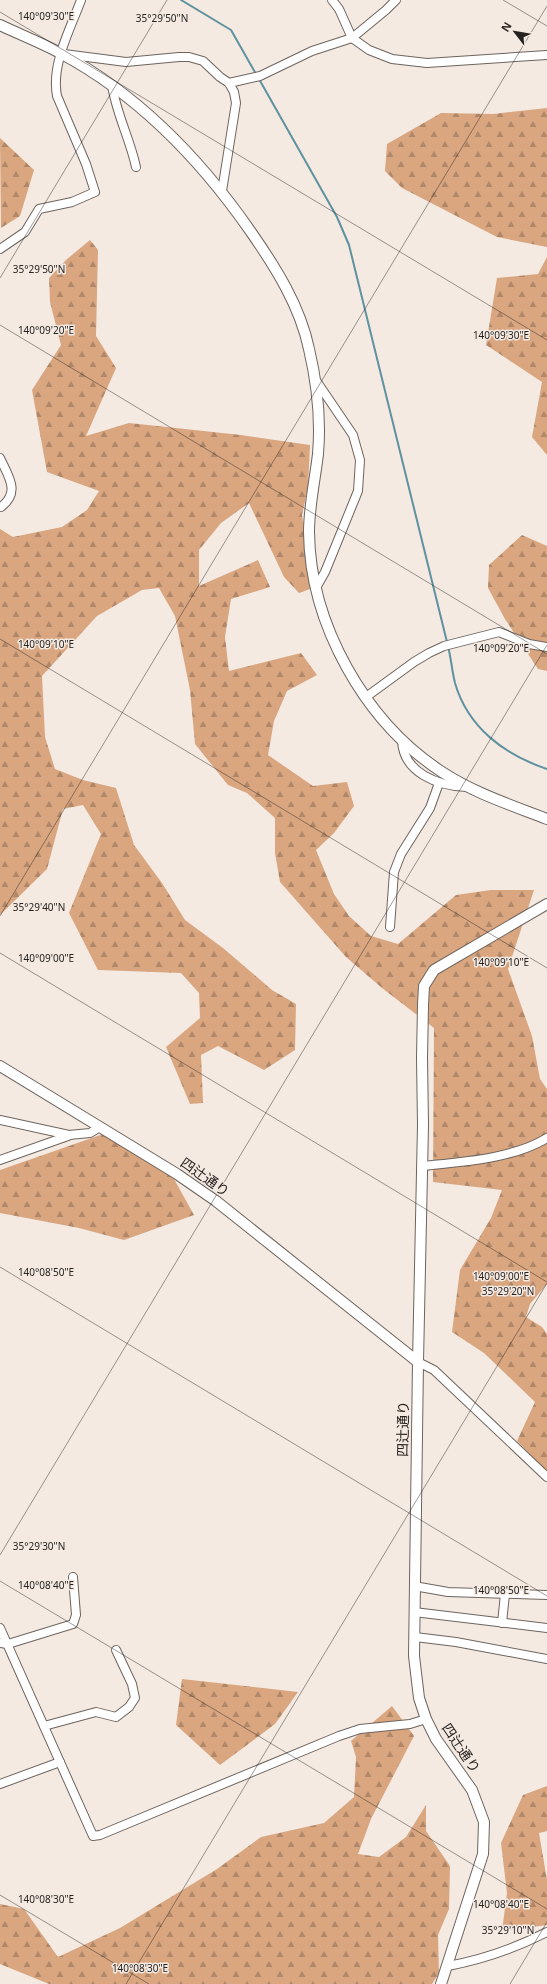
<svg xmlns="http://www.w3.org/2000/svg" width="547" height="1984" viewBox="0 0 547 1984" font-family="'Noto Sans','Noto Sans JP',sans-serif">
	<defs>
		<pattern id="forest-firs" width="22" height="20" patternUnits="userSpaceOnUse"><rect width="22" height="20" fill="#d9a680"/><path d="M5 1l3.5 6h-7zM16 11l3.5 6h-7z" fill="#b08768"/></pattern>
	</defs>
	<rect width="100%" height="100%" fill="#f4eae2"/>
	<g fill="url(#forest-firs)">
		<polygon points="547,108 547,247 497,237 402,188 385,171 387,144 441,113 493,114"/>
		<polygon points="0,138 34,170 20,216 1,228"/>
		<polygon points="90,240 98,250 96,336 116,368 86,436 129,423 241,435 310,445 308,487 302,515 313,588 299,593 284,577 249,503 221,523 199,550 199,586 258,560 270,587 231,599 225,637 229,671 301,653 317,675 287,691 274,721 268,755 313,786 347,782 354,806 334,833 316,850 334,894 349,916 371,936 398,944 456,895 491,890 534,890 508,969 532,1036 540,1079 547,1089 547,1284 530,1304 526,1317 542,1327 547,1334 547,1472 517,1441 535,1402 484,1353 452,1332 460,1270 491,1218 502,1190 433,1182 434,1028 382,988 346,957 280,882 275,853 275,818 247,793 228,785 195,744 190,690 175,616 159,588 142,590 97,616 42,676 45,737 55,769 83,780 116,788 134,845 162,883 185,920 223,948 272,990 296,1004 295,1050 264,1070 218,1046 201,1055 203,1103 190,1104 166,1047 200,1018 199,993 181,973 98,970 69,913 101,834 83,805 63,809 47,869 0,915 0,529 13,537 62,527 87,510 99,491 47,472 32,390 61,345 50,302 49,278 66,260"/>
		<polygon points="547,257 547,455 532,437 542,382 486,345 497,278 538,274"/>
		<polygon points="522,535 547,546 547,671 538,669 505,619 488,588 489,565"/>
		<polygon points="106,1133 169,1170 194,1215 124,1240 79,1228 0,1213 0,1170"/>
		<polygon points="182,1679 298,1692 275,1724 220,1765 176,1725"/>
		<polygon points="392,1706 414,1736 371,1819 358,1854 379,1857 406,1837 426,1805 426,1831 450,1866 449,1909 438,1935 439,1973 432,1984 49,1984 0,1964 0,1904 24,1909 58,1957 120,1928 217,1869 261,1837 324,1823 354,1797 356,1757 351,1741"/>
		<polygon points="547,1786 547,1831 539,1833 547,1880 547,1925 502,1931 507,1893 501,1843 523,1795"/>
	</g>
	<g fill="none" stroke-linecap="round" stroke-linejoin="round">
		<g stroke="#5f92a0" stroke-width="2">
			<polyline points="181,0 231,30 256,74"/>
			<polyline points="259,79 337,217 349,245 447,642"/>
			<path d="M448 646C451 658 452 671 455 683 468 728 505 755 547 769"/>
		</g>
		<defs>
			<g id="minor">
				<polyline points="332,0 339,9 352,38 369,50 392,59 427,63 547,55"/>
				<polyline points="64,54 126,62 179,57 189,57 203,61 220,77 229,83 234,92 236,103 222,191"/>
				<polyline points="229,83 260,76 312,51 352,38 386,10 396,0"/>
				<path d="M112 85C116 113 130 139 136 167"/>
				<path d="M0 249 25 232 39 209 72 202 95 192 86 164 57 96C51 64 70 30 81 0"/>
				<polyline points="315,379 353,435 360,460 358,491 325,572 317,586"/>
				<path d="M0 458C8 476 21 492 1 507"/>
				<polyline points="366,697 414,662 429,653 444,646 499,632 529,644 547,647"/>
				<path d="M402 740C403 773 438 786 467 787"/>
				<polyline points="390,927 394,872 401,854 430,808 439,783"/>
				<polyline points="0,1120 69,1135 90,1133 100,1127"/>
				<polyline points="0,1160 68,1136"/>
				<path d="M422 1166C461 1162 513 1159 547 1138"/>
				<polyline points="418,1362 434,1370 547,1477"/>
				<polyline points="414,1586 448,1592 547,1595"/>
				<polyline points="414,1612 547,1628"/>
				<polyline points="502,1623 505,1594"/>
				<polyline points="0,1628 93,1836 100,1835 339,1736 360,1729 410,1724 426,1719"/>
				<polyline points="415,1637 456,1642 547,1659"/>
				<polyline points="0,1643 8,1644 73,1624 76,1615 73,1577"/>
				<polyline points="44,1726 96,1712 116,1717 129,1707 135,1698 132,1684 116,1650"/>
				<polyline points="0,1784 60,1762"/>
				<path d="M448 1966C485 1959 514 1949 547 1932"/>
			</g>
			<g id="tertiary">
				<path d="M0 25C21 35 42 43 62 54 140 96 201 160 251 232 276 268 300 306 309 349 317 383 321 419 318 454 315 480 309 506 309 532 310 624 365 722 442 772 474 793 511 805 547 819"/>
				<polyline points="0,1066 177,1174 216,1201 418,1362"/>
				<polyline points="441,1984 483,1854 484,1822 472,1790 436,1739 426,1719 419,1698 414,1656 418,1362 423,1125 422,1058 423,1005 424,986 434,970 547,904"/>
			</g>
		</defs>
		<use href="#minor" stroke="#6d645e" stroke-width="10"/>
		<use href="#tertiary" stroke="#6d645e" stroke-width="12"/>
		<use href="#minor" stroke="#fff" stroke-width="8"/>
		<use href="#tertiary" stroke="#fff" stroke-width="10"/>
	</g>
	<path fill="none" stroke="#262220" stroke-width="1" stroke-opacity="0.45" d="M503 0 547 26M0 12 547 340M0 278 167 0M0 325 547 654M0 639 547 968M0 916 547 6M0 953 547 1282M0 1267 547 1596M0 1555 547 645M0 1581 547 1909M0 1895 149 1984M126 1984 547 1283M510 1984 547 1922"/>
	<g text-anchor="middle" stroke-width="3" stroke-linejoin="round" paint-order="stroke">
		<g font-size="14" fill="#262220" stroke="#f4eae2">
			<text transform="translate(205 1177) rotate(35)" y="5">四辻通り</text>
			<text transform="translate(403 1429) rotate(-89)" y="5">四辻通り</text>
			<text transform="translate(461 1748) rotate(56)" y="5">四辻通り</text>
		</g>
	</g>
	<g font-size="10" text-anchor="middle" fill="#262220" stroke="#f4eae2" stroke-width="3" stroke-linejoin="round" paint-order="stroke">
		<text x="46" y="20">140°09'30"E</text>
		<text x="162" y="22">35°29'50"N</text>
		<text x="39" y="273">35°29'50"N</text>
		<text x="46" y="334">140°09'20"E</text>
		<text x="501" y="339">140°09'30"E</text>
		<text x="46" y="648">140°09'10"E</text>
		<text x="501" y="652">140°09'20"E</text>
		<text x="39" y="911">35°29'40"N</text>
		<text x="46" y="962">140°09'00"E</text>
		<text x="501" y="966">140°09'10"E</text>
		<text x="46" y="1276">140°08'50"E</text>
		<text x="501" y="1280">140°09'00"E</text>
		<text x="508" y="1295">35°29'20"N</text>
		<text x="39" y="1550">35°29'30"N</text>
		<text x="46" y="1589">140°08'40"E</text>
		<text x="501" y="1594">140°08'50"E</text>
		<text x="46" y="1903">140°08'30"E</text>
		<text x="501" y="1908">140°08'40"E</text>
		<text x="508" y="1934">35°29'10"N</text>
		<text x="140" y="1972">140°08'30"E</text>
	</g>
	<g transform="translate(515 32) rotate(301)" stroke="#f4eae2" stroke-width="3" paint-order="stroke">
	<path d="M0-3L7 15L0 10L-7 15Z" fill="#262220"/>
	<text y="-6" font-size="11" font-weight="bold" text-anchor="middle" fill="#262220">N</text>
	</g>
</svg>
